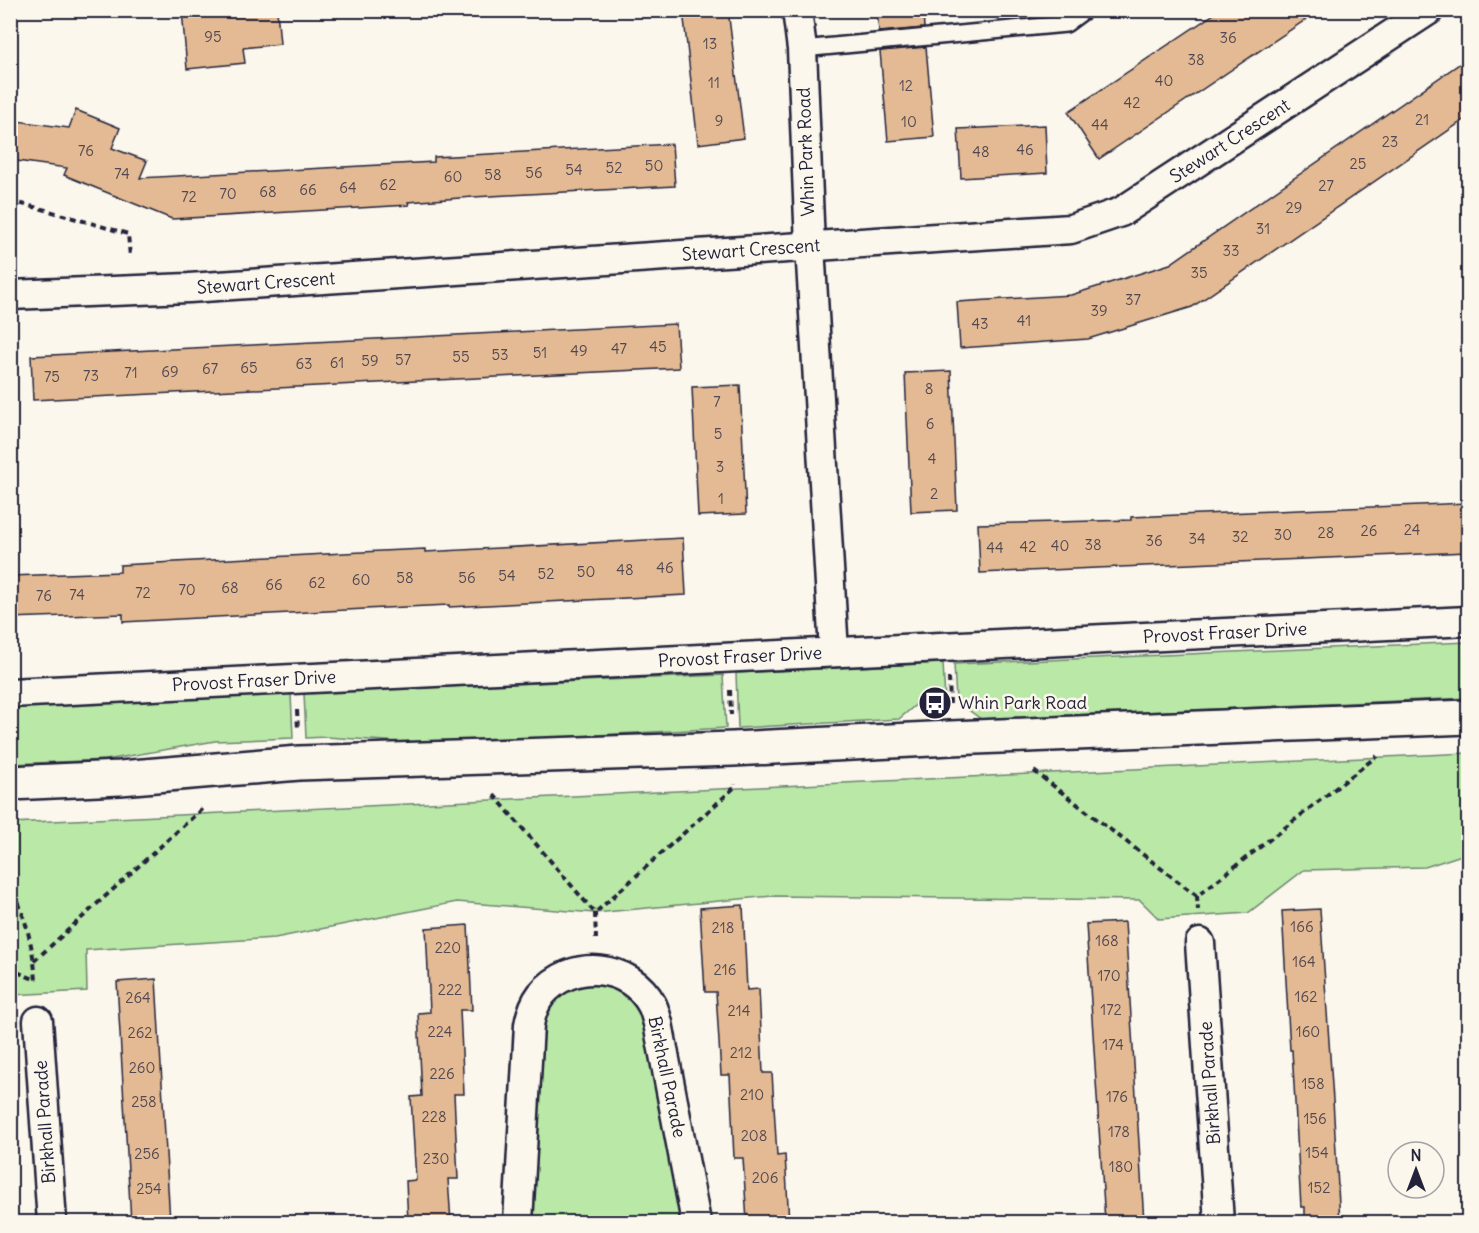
<svg xmlns="http://www.w3.org/2000/svg" width="1479" height="1233" viewBox="0 0 1479 1233" font-family="Delius,sans-serif">
	<rect width="100%" height="100%" fill="#fbf7ec"/>
	<filter id="ink" filterUnits="userSpaceOnUse"><feTurbulence type="fractalNoise" baseFrequency=".0167" numOctaves="2"/><feDisplacementMap in="SourceGraphic" scale="12" xChannelSelector="R" yChannelSelector="G"/><feConvolveMatrix kernelMatrix="1 2 1 2 8 2 1 2 1" color-interpolation-filters="sRGB"/></filter>
	<g filter="url(#ink)">
		<g fill="#b9e8a7" stroke="#6e8571" stroke-width="1.5">
			<polygon points="1468,642 1468,698 981,719 956,701 954,664"/>
			<polygon points="943,663 945,701 919,702 899,719 738,728 736,673"/>
			<polygon points="723,675 726,728 430,744 326,737 306,738 304,693"/>
			<polygon points="291,694 293,738 215,741 106,760 11,764 10,706"/>
			<polygon points="1468,753 1468,853 1425,867 1304,870 1248,913 1159,919 1140,900 772,896 595,913 457,902 275,938 86,950 87,991 11,995 11,823"/>
			<path d="M582 984C619 984 632 993 647 1027L682 1222H531L541 1025C552 1000 556 994 582 984Z"/>
		</g>
		<g fill="#e3ba93" stroke="#22223b" stroke-width="1.5">
			<polygon points="182,10 277,10 280,44 243,48 245,63 187,69"/>
			<polygon points="683,10 728,10 744,138 698,144"/>
			<polygon points="877,10 923,10 924,28 879,32"/>
			<polygon points="1220,10 1320,10 1099,159 1068,112"/>
			<polygon points="926,47 934,137 888,141 880,51"/>
			<polygon points="1468,58 1468,117 1192,307 1088,339 960,348 957,302 1071,295 1170,264"/>
			<polygon points="76,110 120,128 112,148 147,161 140,178 434,162 434,157 672,144 675,186 473,197 408,202 409,205 172,219 64,175 67,168 10,160 10,120 69,128"/>
			<polygon points="1045,125 1047,173 961,178 958,129"/>
			<polygon points="676,324 679,368 33,400 31,356"/>
			<polygon points="951,371 957,510 911,512 905,373"/>
			<polygon points="740,385 746,514 698,516 692,387"/>
			<polygon points="1468,503 1468,552 980,573 978,524 1131,520 1131,517"/>
			<polygon points="683,538 686,595 449,607 449,605 384,608 123,622 123,614 10,618 10,576 120,572 120,565 381,551 425,549 425,552"/>
			<polygon points="743,905 747,990 759,989 763,1073 772,1073 777,1156 785,1155 789,1222 747,1222 743,1158 734,1158 730,1075 721,1075 716,992 705,992 700,908"/>
			<polygon points="1320,909 1333,1100 1340,1222 1305,1222 1305,1207 1301,1207 1292,1050 1290,1050 1282,911"/>
			<polygon points="1125,922 1144,1222 1105,1222 1086,924"/>
			<polygon points="468,925 472,1010 460,1010 464,1094 454,1094 458,1179 448,1179 451,1222 408,1222 406,1181 416,1180 411,1097 422,1096 418,1013 430,1012 426,928"/>
			<polygon points="156,979 170,1222 131,1222 117,982"/>
		</g>
		<g fill="none" stroke-linecap="round" stroke-linejoin="round">
			<defs>
				<polyline id="service" points="802,49 1066,24 1085,10"/>
				<g id="minor">
					<polyline points="797,10 802,49 810,246 834,652"/>
					<polyline points="10,295 189,288 1071,229 1121,212 1429,10"/>
					<polyline points="10,693 1468,621"/>
					<polyline points="1200,943 1219,1222"/>
					<polyline points="38,1021 52,1222"/>
					<path d="M518 1222 529 1025C531 1014 534 1004 541 995 571 958 630 963 652 1005 655 1011 656 1017 658 1023L696 1222"/>
				</g>
				<polyline id="tertiary" points="10,783 120,778 299,763 733,749 951,738 1468,717"/>
			</defs>
			<use href="#service" stroke="#22223b" stroke-width="20"/>
			<use href="#minor" stroke="#22223b" stroke-width="33"/>
			<use href="#tertiary" stroke="#22223b" stroke-width="38"/>
			<g stroke="#22223b" stroke-width="4" stroke-dasharray="6 4.5" stroke-linecap="butt">
				<polyline points="10,201 46,210 128,234 130,257"/>
				<polyline points="949,678 950,704"/>
				<polyline points="730,690 731,715"/>
				<polyline points="297,710 298,730"/>
				<polyline points="1034,771 1197,896 1377,756"/>
				<polyline points="494,795 595,913 735,787 735,784"/>
				<path d="M10 883C25 914 33 946 36 980L10 969"/>
				<polyline points="1197,896 1198,910"/>
				<polyline points="595,913 596,939"/>
				<polyline points="34,961 204,807"/>
			</g>
			<use href="#service" stroke="#fbf7ec" stroke-width="15"/>
			<use href="#minor" stroke="#fbf7ec" stroke-width="28"/>
			<use href="#tertiary" stroke="#fbf7ec" stroke-width="33"/>
		</g>
	</g>
	<defs>
		<symbol id="bus-disc" viewBox="-11 -11 22 22"><circle r="9.5" fill="#22223b" stroke="#fbf7ec"/><path d="M-5-6H5V4H4V6H2V4H-2V6H-4V4H-5ZM-3.5-4V0h7V-4ZM-3.5 1.2v1.5H-2V1.2ZM2 1.2v1.5H3.5V1.2Z" fill="#fff"/></symbol>
	</defs>
	<g fill-rule="evenodd">
		<use href="#bus-disc" x="916" y="684" width="38" height="38"/>
	</g>
	<g text-anchor="middle" stroke-width="5" stroke-linejoin="round" paint-order="stroke">
		<g font-size="15" fill="#524851">
			<text x="213" y="42">95</text>
			<text x="1228" y="43">36</text>
			<text x="710" y="49">13</text>
			<text x="1196" y="65">38</text>
			<text x="1164" y="86">40</text>
			<text x="714" y="88">11</text>
			<text x="906" y="91">12</text>
			<text x="1132" y="108">42</text>
			<text x="1422" y="125">21</text>
			<text x="719" y="126">9</text>
			<text x="909" y="127">10</text>
			<text x="1100" y="130">44</text>
			<text x="1390" y="147">23</text>
			<text x="1025" y="155">46</text>
			<text x="86" y="156">76</text>
			<text x="981" y="157">48</text>
			<text x="1358" y="169">25</text>
			<text x="654" y="171">50</text>
			<text x="614" y="173">52</text>
			<text x="574" y="175">54</text>
			<text x="534" y="178">56</text>
			<text x="122" y="179">74</text>
			<text x="493" y="180">58</text>
			<text x="453" y="182">60</text>
			<text x="388" y="190">62</text>
			<text x="1326" y="191">27</text>
			<text x="348" y="193">64</text>
			<text x="308" y="195">66</text>
			<text x="268" y="197">68</text>
			<text x="228" y="199">70</text>
			<text x="189" y="202">72</text>
			<text x="1294" y="213">29</text>
			<text x="1263" y="234">31</text>
			<text x="1231" y="256">33</text>
			<text x="1199" y="278">35</text>
			<text x="1133" y="305">37</text>
			<text x="1099" y="316">39</text>
			<text x="1024" y="326">41</text>
			<text x="980" y="329">43</text>
			<text x="658" y="352">45</text>
			<text x="619" y="354">47</text>
			<text x="579" y="356">49</text>
			<text x="540" y="358">51</text>
			<text x="500" y="360">53</text>
			<text x="461" y="362">55</text>
			<text x="403" y="365">57</text>
			<text x="370" y="366">59</text>
			<text x="337" y="368">61</text>
			<text x="304" y="369">63</text>
			<text x="249" y="373">65</text>
			<text x="210" y="374">67</text>
			<text x="170" y="377">69</text>
			<text x="131" y="378">71</text>
			<text x="91" y="381">73</text>
			<text x="52" y="382">75</text>
			<text x="929" y="394">8</text>
			<text x="717" y="407">7</text>
			<text x="930" y="429">6</text>
			<text x="718" y="439">5</text>
			<text x="932" y="464">4</text>
			<text x="720" y="472">3</text>
			<text x="934" y="499">2</text>
			<text x="721" y="504">1</text>
			<text x="1412" y="535">24</text>
			<text x="1369" y="536">26</text>
			<text x="1326" y="538">28</text>
			<text x="1283" y="540">30</text>
			<text x="1240" y="542">32</text>
			<text x="1197" y="544">34</text>
			<text x="1154" y="546">36</text>
			<text x="1093" y="550">38</text>
			<text x="1060" y="551">40</text>
			<text x="1028" y="552">42</text>
			<text x="995" y="553">44</text>
			<text x="665" y="573">46</text>
			<text x="625" y="575">48</text>
			<text x="586" y="577">50</text>
			<text x="546" y="579">52</text>
			<text x="507" y="581">54</text>
			<text x="405" y="583">58</text>
			<text x="467" y="583">56</text>
			<text x="361" y="585">60</text>
			<text x="317" y="588">62</text>
			<text x="274" y="590">66</text>
			<text x="230" y="593">68</text>
			<text x="187" y="595">70</text>
			<text x="143" y="598">72</text>
			<text x="77" y="600">74</text>
			<text x="44" y="601">76</text>
			<text x="1302" y="932">166</text>
			<text x="723" y="933">218</text>
			<text x="1107" y="946">168</text>
			<text x="448" y="953">220</text>
			<text x="1304" y="967">164</text>
			<text x="725" y="975">216</text>
			<text x="1109" y="981">170</text>
			<text x="450" y="995">222</text>
			<text x="1306" y="1002">162</text>
			<text x="138" y="1003">264</text>
			<text x="1111" y="1015">172</text>
			<text x="739" y="1016">214</text>
			<text x="440" y="1037">224</text>
			<text x="1308" y="1037">160</text>
			<text x="140" y="1038">262</text>
			<text x="1113" y="1050">174</text>
			<text x="741" y="1058">212</text>
			<text x="142" y="1073">260</text>
			<text x="442" y="1079">226</text>
			<text x="1313" y="1089">158</text>
			<text x="752" y="1100">210</text>
			<text x="1117" y="1102">176</text>
			<text x="144" y="1107">258</text>
			<text x="434" y="1122">228</text>
			<text x="1315" y="1124">156</text>
			<text x="1119" y="1137">178</text>
			<text x="754" y="1141">208</text>
			<text x="1317" y="1158">154</text>
			<text x="147" y="1159">256</text>
			<text x="436" y="1164">230</text>
			<text x="1121" y="1172">180</text>
			<text x="765" y="1183">206</text>
			<text x="1319" y="1193">152</text>
			<text x="149" y="1194">254</text>
		</g>
		<g font-size="18" fill="#22223b" stroke="#fbf7ec">
			<text transform="translate(1230 141) rotate(-33)" y="6">Stewart Crescent</text>
			<text transform="translate(806 152) rotate(-92)" y="6">Whin Park Road</text>
			<text transform="translate(751 250) rotate(-4)" y="6">Stewart Crescent</text>
			<text transform="translate(266 283) rotate(-4)" y="6">Stewart Crescent</text>
			<text transform="translate(1225 633) rotate(-3)" y="6">Provost Fraser Drive</text>
			<text transform="translate(740 657) rotate(-3)" y="6">Provost Fraser Drive</text>
			<text transform="translate(254 681) rotate(-3)" y="6">Provost Fraser Drive</text>
			<text transform="translate(667 1077) rotate(78)" y="6">Birkhall Parade</text>
			<text transform="translate(1210 1083) rotate(-94)" y="6">Birkhall Parade</text>
			<text transform="translate(45 1122) rotate(-94)" y="6">Birkhall Parade</text>
		</g>
		<g font-size="18" fill="#22223b" stroke="#fbf7ec" text-anchor="start">
			<text x="958" y="709">Whin Park Road</text>
		</g>
	</g>
	<rect width="1479" height="1233" fill="none" stroke="#fbf7ec" stroke-width="36"/>
	<rect x="18" y="18" width="1443" height="1197" fill="none" stroke="#22223b" stroke-width="2" filter="url(#ink)"/>
	<g transform="translate(1416 1170)"><circle r="28" fill="#fbf7ec" stroke="#a4a2a5" stroke-width="1.5"/>
	<path d="M0-4.5L10 22L0 15L-10 22Z" fill="#22223b"/>
	<text y="-9" font-size="16" font-weight="bold" text-anchor="middle" fill="#22223b">N</text>
	</g>
</svg>
